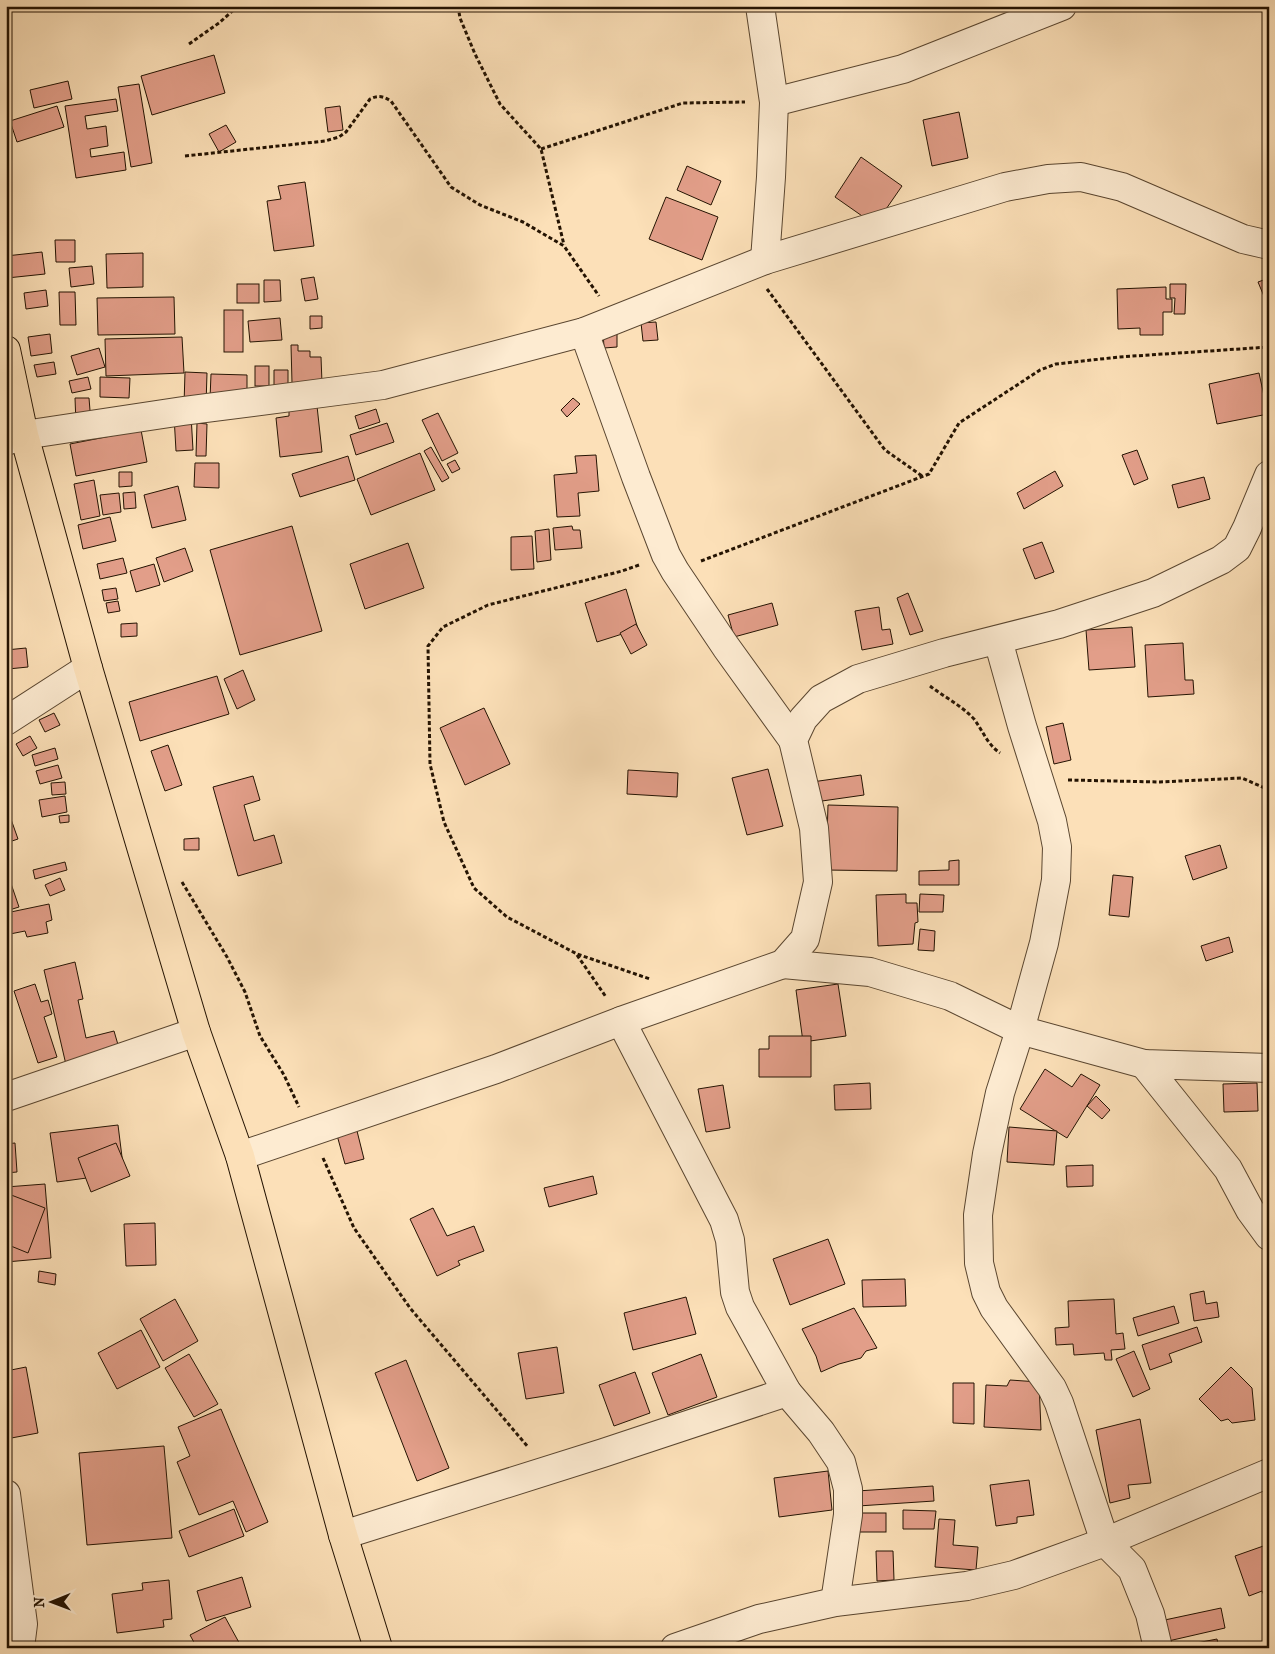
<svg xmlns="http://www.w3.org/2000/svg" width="1275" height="1654" viewBox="0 0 1275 1654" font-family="'IM FELL French Canon',serif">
	<rect width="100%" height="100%" fill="#fce0b8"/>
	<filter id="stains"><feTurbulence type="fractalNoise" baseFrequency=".004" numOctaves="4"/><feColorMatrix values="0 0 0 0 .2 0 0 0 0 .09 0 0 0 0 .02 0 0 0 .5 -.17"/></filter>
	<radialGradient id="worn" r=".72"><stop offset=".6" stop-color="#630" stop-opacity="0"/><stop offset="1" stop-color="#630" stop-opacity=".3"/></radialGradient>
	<g fill="#e29e89" stroke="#241302">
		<polygon points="214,55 225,93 152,115 141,76"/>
		<polygon points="68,81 72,99 34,108 30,90"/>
		<polygon points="139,84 152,163 131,167 118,87"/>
		<polygon points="116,99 118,111 85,116 87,129 106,126 108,146 90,149 91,157 124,152 126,170 76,178 65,106"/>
		<polygon points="57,106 64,127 17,142 10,121"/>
		<polygon points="340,106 343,130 328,132 325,108"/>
		<polygon points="959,112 968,158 932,166 923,120"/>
		<polygon points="226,125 236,142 219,152 209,134"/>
		<polygon points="861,157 902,186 875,225 835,197"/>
		<polygon points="687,166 721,181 711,205 677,190"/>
		<polygon points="305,182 314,246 274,251 267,201 281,199 278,186"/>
		<polygon points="666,197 718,217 702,260 649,239"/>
		<polygon points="55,240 75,240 75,262 56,262"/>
		<polygon points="42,252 45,274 7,278 6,256"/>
		<polygon points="143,253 143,287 107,288 106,254"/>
		<polygon points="92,266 94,284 71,287 69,268"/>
		<polygon points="314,277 318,299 305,301 301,279"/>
		<polygon points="1269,278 1269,306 1268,306 1258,282"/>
		<polygon points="264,280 280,280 281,301 264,302"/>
		<rect x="237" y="284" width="22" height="19"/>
		<polygon points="1170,284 1186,284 1185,314 1174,314 1175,298 1170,298"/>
		<polygon points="1166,287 1166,299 1172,299 1172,312 1163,312 1163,335 1140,335 1140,328 1118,329 1117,289"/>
		<polygon points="46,290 48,306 26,309 24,293"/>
		<polygon points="59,292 75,292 76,325 60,325"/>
		<polygon points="174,297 175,334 98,335 97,298"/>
		<rect x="224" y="310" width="19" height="42"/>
		<polygon points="310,316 322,316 322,328 310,329"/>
		<polygon points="280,318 282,340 250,342 248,321"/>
		<polygon points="656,322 658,340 643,341 641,323"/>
		<polygon points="617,330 617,347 604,348 603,331"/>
		<polygon points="50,334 52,353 31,356 28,337"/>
		<polygon points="182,337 184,373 106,376 105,339"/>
		<polygon points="291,345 298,345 298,351 310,351 310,357 321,357 322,383 292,383"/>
		<polygon points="99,348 105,367 77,375 71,356"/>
		<polygon points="54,362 56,374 37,377 34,365"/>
		<rect x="255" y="366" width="14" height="20"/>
		<polygon points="274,370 288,370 288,387 274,386"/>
		<polygon points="185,372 207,373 206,405 184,405"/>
		<polygon points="1259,373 1268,414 1217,424 1209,384"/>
		<polygon points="211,374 247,375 247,399 210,399"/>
		<polygon points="88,377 91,389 72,393 69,381"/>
		<polygon points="100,377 130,378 129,398 100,397"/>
		<polygon points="75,398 89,398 91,423 76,424"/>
		<polygon points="573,398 580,404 567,417 561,410"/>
		<polygon points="317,406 322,452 280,457 276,418 289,416 289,409"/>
		<polygon points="376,409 380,422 359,429 355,416"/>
		<polygon points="438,413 458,453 442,461 422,420"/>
		<polygon points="191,415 193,450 176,451 174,416"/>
		<polygon points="197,423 207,424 206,456 196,456"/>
		<polygon points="387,423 394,442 356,455 350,435"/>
		<polygon points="141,430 147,462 76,476 70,444"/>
		<polygon points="431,447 449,478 442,482 424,451"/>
		<polygon points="1137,450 1148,479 1134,485 1122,455"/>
		<polygon points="420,453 435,490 371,515 357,479"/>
		<polygon points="596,455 599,491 578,493 580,516 557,517 554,475 577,473 575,456"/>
		<polygon points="348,456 355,480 300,497 292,474"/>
		<polygon points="455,460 460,469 452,473 447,464"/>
		<polygon points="195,463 219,463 219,488 194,487"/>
		<polygon points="1055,471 1063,486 1024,509 1017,493"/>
		<polygon points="119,472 132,472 132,486 119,487"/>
		<polygon points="1204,477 1210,499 1178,508 1172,485"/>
		<polygon points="94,480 100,516 81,520 74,484"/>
		<polygon points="178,486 186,520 152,528 144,495"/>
		<polygon points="135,492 136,508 124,509 123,493"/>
		<polygon points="119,493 121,512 103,515 100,495"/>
		<polygon points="110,517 116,541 83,549 78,525"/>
		<polygon points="292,526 322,631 240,655 210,550"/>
		<polygon points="572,526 573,530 580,530 582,548 555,550 553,528"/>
		<polygon points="549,529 551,560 537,562 535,531"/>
		<polygon points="532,536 534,569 511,570 511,537"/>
		<polygon points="1042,542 1054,572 1035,579 1023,549"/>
		<polygon points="408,543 424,588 365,609 350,564"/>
		<polygon points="185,548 193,571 164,582 156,558"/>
		<polygon points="123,558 127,573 100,579 97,564"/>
		<polygon points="154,564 160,585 136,592 130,571"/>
		<polygon points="116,588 118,599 104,601 102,590"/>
		<polygon points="626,589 638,629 597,642 585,603"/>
		<polygon points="908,593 923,631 910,635 897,598"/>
		<polygon points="118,601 120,611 108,613 106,603"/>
		<polygon points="772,603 778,625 734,637 728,615"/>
		<polygon points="879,607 882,630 890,629 893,644 862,650 855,611"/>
		<polygon points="6,611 10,628 6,629"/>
		<polygon points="137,623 137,636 121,637 121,624"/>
		<polygon points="636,624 647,645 631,654 620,633"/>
		<polygon points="1132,627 1135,667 1089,670 1086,630"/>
		<polygon points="1183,643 1185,680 1193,680 1194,694 1148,697 1145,645"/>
		<polygon points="26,648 28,667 8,669 6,650"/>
		<polygon points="243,670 255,700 237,709 224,679"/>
		<polygon points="217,676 229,714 140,741 129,702"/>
		<polygon points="484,708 510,764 465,785 440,728"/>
		<polygon points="54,713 60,725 45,732 39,720"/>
		<polygon points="1063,723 1071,760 1054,764 1046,727"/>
		<polygon points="30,736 37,748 23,756 16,744"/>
		<polygon points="168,745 182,785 165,791 151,751"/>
		<polygon points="55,748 58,759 35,766 32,755"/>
		<polygon points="58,765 62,778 40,784 36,771"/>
		<polygon points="768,769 783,826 747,835 732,778"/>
		<polygon points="628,770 678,773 677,797 627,794"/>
		<polygon points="861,775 864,795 815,802 812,782"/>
		<polygon points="253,776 260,800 244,805 254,841 274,835 282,863 238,876 213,787"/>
		<polygon points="65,782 66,794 52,795 51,783"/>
		<polygon points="65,796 67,812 42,817 39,800"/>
		<polygon points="6,805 18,839 6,843"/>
		<polygon points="828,805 898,807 897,871 826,870"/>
		<polygon points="69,815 69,822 60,823 59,816"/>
		<polygon points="199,838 199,850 184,850 184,839"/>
		<polygon points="1220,845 1227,868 1193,880 1185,856"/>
		<polygon points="959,860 959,885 919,885 919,871 949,870 949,861"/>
		<polygon points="65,862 67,870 35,879 33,870"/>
		<polygon points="6,869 19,907 6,911"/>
		<polygon points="1113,875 1133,877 1129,917 1109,915"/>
		<polygon points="60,878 65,890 50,896 45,885"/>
		<polygon points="906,894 906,903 917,903 918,922 915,923 913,944 878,946 876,895"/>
		<polygon points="920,894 944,895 943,912 919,912"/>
		<polygon points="49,904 52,920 46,922 48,933 27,937 25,931 10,934 6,913"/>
		<polygon points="920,929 935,931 934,951 918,950"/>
		<polygon points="1229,937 1233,952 1206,961 1201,946"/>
		<polygon points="75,962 83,999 78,1000 86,1038 114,1031 121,1055 67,1069 44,970"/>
		<polygon points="35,984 41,1002 48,1000 52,1014 44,1017 57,1057 38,1063 14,991"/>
		<polygon points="838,984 846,1036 803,1042 796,990"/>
		<polygon points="769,1036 811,1036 811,1077 759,1077 759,1049 769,1049"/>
		<polygon points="1045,1069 1072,1087 1081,1074 1100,1085 1067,1138 1020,1109"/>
		<polygon points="870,1083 871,1109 835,1110 834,1085"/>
		<polygon points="1257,1083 1258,1111 1224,1112 1223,1084"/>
		<polygon points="723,1085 730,1128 706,1132 698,1089"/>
		<polygon points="1096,1096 1110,1110 1102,1119 1087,1106"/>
		<polygon points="355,1123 364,1159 345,1164 335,1128"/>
		<polygon points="118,1125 124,1173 57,1182 50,1133"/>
		<polygon points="1009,1127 1057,1131 1054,1165 1007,1162"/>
		<polygon points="15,1143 17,1172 6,1173 6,1144"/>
		<polygon points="116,1143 130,1176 91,1192 78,1158"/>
		<polygon points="1093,1165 1093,1186 1067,1187 1066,1166"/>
		<polygon points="593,1176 597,1194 549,1207 544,1188"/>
		<polygon points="45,1184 51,1258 6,1262 6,1187"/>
		<polygon points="6,1193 45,1208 28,1253 6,1244"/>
		<polygon points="433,1208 447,1236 474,1226 484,1251 458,1261 460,1265 437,1276 410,1219"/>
		<polygon points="155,1223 156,1265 126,1266 124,1224"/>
		<polygon points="828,1239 845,1284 790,1305 773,1259"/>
		<polygon points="39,1271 56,1274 55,1285 38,1282"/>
		<polygon points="905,1279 906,1306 863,1307 862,1280"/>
		<polygon points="1204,1291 1206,1304 1217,1302 1219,1317 1194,1321 1190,1294"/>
		<polygon points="686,1297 696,1334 633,1350 624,1313"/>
		<polygon points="175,1299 198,1341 163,1361 140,1319"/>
		<polygon points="1114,1299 1116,1334 1123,1333 1125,1349 1111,1350 1112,1360 1105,1360 1104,1353 1074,1355 1073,1344 1056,1345 1055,1328 1069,1327 1068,1301"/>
		<polygon points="1174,1306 1179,1323 1138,1336 1133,1318"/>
		<polygon points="854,1308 877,1348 866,1351 861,1358 839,1364 821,1372 816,1356 802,1329"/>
		<polygon points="1197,1327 1202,1342 1169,1354 1172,1362 1150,1370 1142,1345"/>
		<polygon points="141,1330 160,1367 117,1389 98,1353"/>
		<polygon points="557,1347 564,1393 526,1399 518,1353"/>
		<polygon points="1134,1351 1150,1389 1133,1397 1116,1359"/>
		<polygon points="189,1354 218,1404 194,1417 165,1368"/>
		<polygon points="701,1354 717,1397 668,1415 652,1373"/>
		<polygon points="406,1360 449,1468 417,1481 375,1373"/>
		<polygon points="26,1367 38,1433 6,1439 6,1371"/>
		<polygon points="1231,1367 1252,1388 1255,1420 1232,1423 1228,1419 1221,1421 1199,1399"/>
		<polygon points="635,1372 650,1413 614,1426 599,1385"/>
		<polygon points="1010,1380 1039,1382 1041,1430 984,1427 986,1385 1007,1386"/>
		<polygon points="953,1383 974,1383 974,1424 953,1423"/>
		<polygon points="221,1409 268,1522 246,1532 233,1501 199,1515 177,1462 190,1456 178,1427"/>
		<polygon points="1140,1419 1151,1483 1128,1485 1130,1498 1110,1503 1096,1430"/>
		<polygon points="164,1446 172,1538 87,1545 79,1453"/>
		<polygon points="828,1471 832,1510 779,1517 774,1478"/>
		<polygon points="1029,1480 1034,1515 1017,1517 1017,1523 996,1526 990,1485"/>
		<polygon points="933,1486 934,1501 858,1506 857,1491"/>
		<polygon points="234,1509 244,1536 189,1557 179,1531"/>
		<polygon points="903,1510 936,1511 934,1529 903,1529"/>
		<rect x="855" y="1513" width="31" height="19"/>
		<polygon points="939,1519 955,1520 953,1545 978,1547 976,1570 935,1567"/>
		<polygon points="1269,1544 1269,1599 1266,1600 1262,1591 1249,1596 1235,1556"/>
		<polygon points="876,1551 893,1551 894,1580 877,1581"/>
		<polygon points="242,1577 251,1607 206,1621 197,1591"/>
		<polygon points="169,1580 172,1619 163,1620 164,1627 117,1633 112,1594 143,1590 142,1583"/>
		<polygon points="1221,1608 1225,1628 1164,1642 1160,1621"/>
		<polygon points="225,1617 242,1648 197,1648 190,1635"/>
		<polygon points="1217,1639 1219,1648 1176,1648 1176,1647"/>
	</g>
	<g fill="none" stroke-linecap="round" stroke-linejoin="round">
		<defs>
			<g id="minor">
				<polyline points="760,6 774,102 771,177 765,260"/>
				<polyline points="774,102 903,69 1062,6"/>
				<polyline points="584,332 636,477 666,555 675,571 726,647 793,740"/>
				<polyline points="6,441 24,435 183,411 383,385 584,332 765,260 1005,187 1048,179 1081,177 1122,187 1243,239 1269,245"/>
				<polyline points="998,640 1022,726 1052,821 1057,847 1056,880 1044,943 1020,1030 1000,1093 987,1154 978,1215 979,1263 986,1292 994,1308 1052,1388 1059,1403 1105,1542 1132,1569 1150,1614 1158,1648"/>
				<polyline points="6,721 88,668"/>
				<polyline points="783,964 870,972 950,996 1020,1030 1144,1064 1269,1068"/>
				<polyline points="621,1021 724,1220 730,1240 735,1292 740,1307 787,1392 821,1432 841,1462 848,1489 848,1515 835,1602"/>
				<polyline points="1144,1064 1228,1169 1250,1210 1269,1236"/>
				<polyline points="6,1097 196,1032"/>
				<polyline points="240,1156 496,1069 621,1021 783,964 805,939 818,882 814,828 793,740 803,719 821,699 858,679 944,653 1059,624 1153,593 1221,560 1237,548 1247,528 1269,475"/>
				<polyline points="6,1494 23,1624 20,1648"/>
				<polyline points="343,1535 603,1453 787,1392"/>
				<polyline points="675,1648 759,1619 835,1602 967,1586 1014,1575 1105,1542 1269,1473"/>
			</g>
			<polyline id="major" points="6,350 24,435 88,668 196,1032 240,1156 343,1535 378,1648"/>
		</defs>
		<use href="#minor" stroke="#5a4630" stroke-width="30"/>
		<use href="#major" stroke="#241302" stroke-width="30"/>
		<g stroke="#241302" stroke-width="3" stroke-dasharray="4 2.5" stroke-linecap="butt">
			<polyline points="458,6 460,18 475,54 500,104 541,149 564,245"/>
			<polyline points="189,44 219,23 238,6"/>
			<polyline points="541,149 683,103 745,102"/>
			<path d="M185 156 325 141 339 137 346 132 370 99C378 95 383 96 391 101L451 187 480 205 523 222 564 246 599 296"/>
			<polyline points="767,289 885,450 922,476"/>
			<polyline points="701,561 929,474 959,423 1040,370 1056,364 1119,357 1269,347"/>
			<polyline points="639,565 622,571 488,605 443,627 428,646 430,764 444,822 474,888 507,917 577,954 650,979"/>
			<path d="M930 686C944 697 961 705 974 719 983 731 987 744 1000 753"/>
			<polyline points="1068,780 1160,782 1242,778 1269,790"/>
			<polyline points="182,882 227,957 245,992 260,1036 284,1075 299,1107"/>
			<polyline points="577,955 606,997"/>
			<polyline points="323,1158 354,1228 410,1308 528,1447"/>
		</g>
		<use href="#minor" stroke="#fdebd1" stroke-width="28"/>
		<use href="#major" stroke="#fce0b8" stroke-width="28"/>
	</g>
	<rect width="1275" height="1654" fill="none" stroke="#fce0b8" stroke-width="25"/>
	<rect x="8" y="8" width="1260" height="1639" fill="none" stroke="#241302" stroke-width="2.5"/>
	<rect x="12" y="12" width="1250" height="1629" fill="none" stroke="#241302"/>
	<g transform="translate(52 1602) rotate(269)" stroke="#fdebd1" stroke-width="4" paint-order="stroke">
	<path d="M0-4L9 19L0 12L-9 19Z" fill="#241302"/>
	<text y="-8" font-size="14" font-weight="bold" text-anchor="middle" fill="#241302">N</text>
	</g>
	<rect width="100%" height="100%" filter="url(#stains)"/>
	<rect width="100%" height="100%" fill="url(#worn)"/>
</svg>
